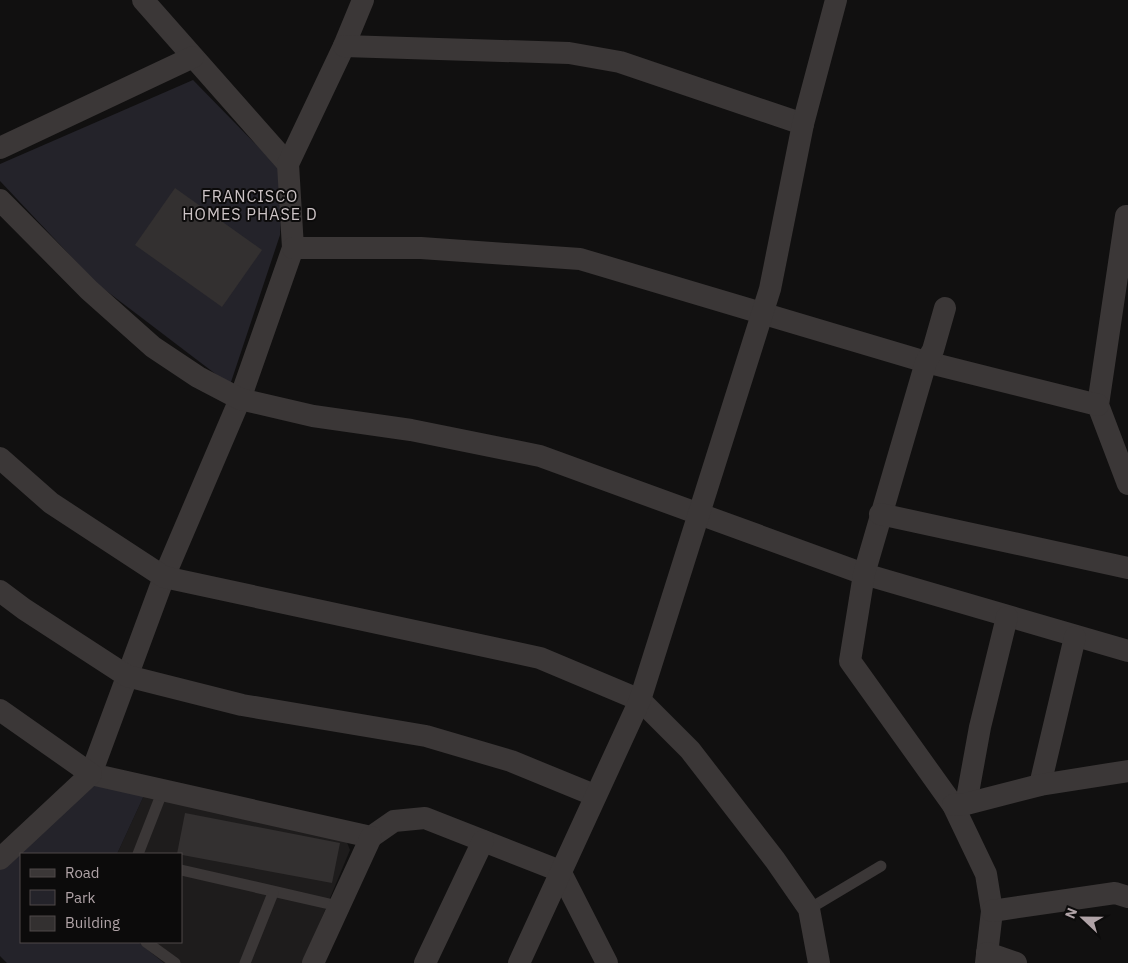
<svg xmlns="http://www.w3.org/2000/svg" width="1128" height="963" viewBox="0 0 1128 963" font-family="'IBM Plex Sans',sans-serif">
	<rect width="100%" height="100%" fill="#111010"/>
	<polygon fill="#1e1c1c" points="146,791 345,837 350,850 303,963 164,963 138,942 181,942 181,854 117,854"/>
	<g fill="#24232a">
		<polygon points="193,80 283,172 280,235 230,385 96,283 0,181 0,164"/>
		<polygon points="97,783 146,791 117,854 21,854 21,942 138,942 164,963 7,963 0,956 0,870"/>
	</g>
	<g fill="#333030">
		<polygon points="175,188 262,250 222,307 135,245"/>
		<polygon points="185,813 340,843 332,883 177,854"/>
	</g>
	<g fill="none" stroke-linecap="round" stroke-linejoin="round">
		<g stroke="#3b3737" stroke-width="11">
			<polyline points="138,854 163,790"/>
			<polyline points="181,870 338,906"/>
			<polyline points="809,909 881,866"/>
			<polyline points="146,942 175,963"/>
			<polyline points="245,963 273,893"/>
		</g>
		<g stroke="#3b3737" stroke-width="22">
			<polyline points="143,0 288,164"/>
			<polyline points="363,0 344,46 288,164 293,248 240,399 164,577 91,774 371,837 394,821 425,818 560,871 607,963"/>
			<polyline points="344,46 569,53 620,62 803,124"/>
			<polyline points="0,148 193,57"/>
			<polyline points="0,200 89,290 153,347 198,377 240,399 313,416 411,430 540,456 864,574 1128,651"/>
			<polyline points="1126,216 1098,405 1128,484"/>
			<polyline points="293,248 421,248 580,259 926,362 1098,405"/>
			<polyline points="945,308 933,350 926,362 864,574 850,661 953,805 986,874 992,911 986,963"/>
			<polyline points="0,458 51,503 164,577 540,658 640,700 690,750 775,860 809,909 819,963"/>
			<polyline points="880,514 1128,568"/>
			<polyline points="0,591 24,609 127,676 242,705 426,736 511,761 594,795"/>
			<polyline points="0,710 91,774 0,859"/>
			<polyline points="1040,785 1075,637"/>
			<polyline points="966,804 980,727 1007,617"/>
			<polyline points="953,805 966,804 1040,785 1128,771"/>
			<polyline points="992,911 1115,893 1128,897"/>
			<polyline points="987,953 1016,963"/>
			<polyline points="313,963 371,837"/>
			<polyline points="425,963 483,841"/>
			<polyline points="519,963 640,700 770,289 803,124 836,0"/>
		</g>
	</g>
	<g text-anchor="middle" stroke-width="4" stroke-linejoin="round" paint-order="stroke">
		<g font-size="16" letter-spacing="1" fill="#cdc4c6" stroke="#0c0b0b">
			<text x="250" y="202">FRANCISCO<tspan x="250" dy="18">HOMES PHASE D</tspan></text>
		</g>
	</g>
	<rect x="20" y="853" width="162" height="90" fill="#0c0b0b" stroke="#4e4849"/>
	<rect x="30" y="869" width="25" height="8" fill="#3b3737" stroke="#4e4849"/>
	<text x="65" y="878" font-size="15" fill="#b0a3a7">Road</text>
	<rect x="30" y="890" width="25" height="15" fill="#24232a" stroke="#4e4849"/>
	<text x="65" y="903" font-size="15" fill="#b0a3a7">Park</text>
	<rect x="30" y="916" width="25" height="15" fill="#333030" stroke="#4e4849"/>
	<text x="65" y="928" font-size="15" fill="#b0a3a7">Building</text>
	<g transform="translate(1083 918) rotate(292)" stroke="#0c0b0b" stroke-width="4" paint-order="stroke">
	<path d="M0-4L9 19L0 12L-9 19Z" fill="#b0a3a7"/>
	<text y="-8" font-size="14" font-weight="bold" text-anchor="middle" fill="#b0a3a7">N</text>
	</g>
</svg>
